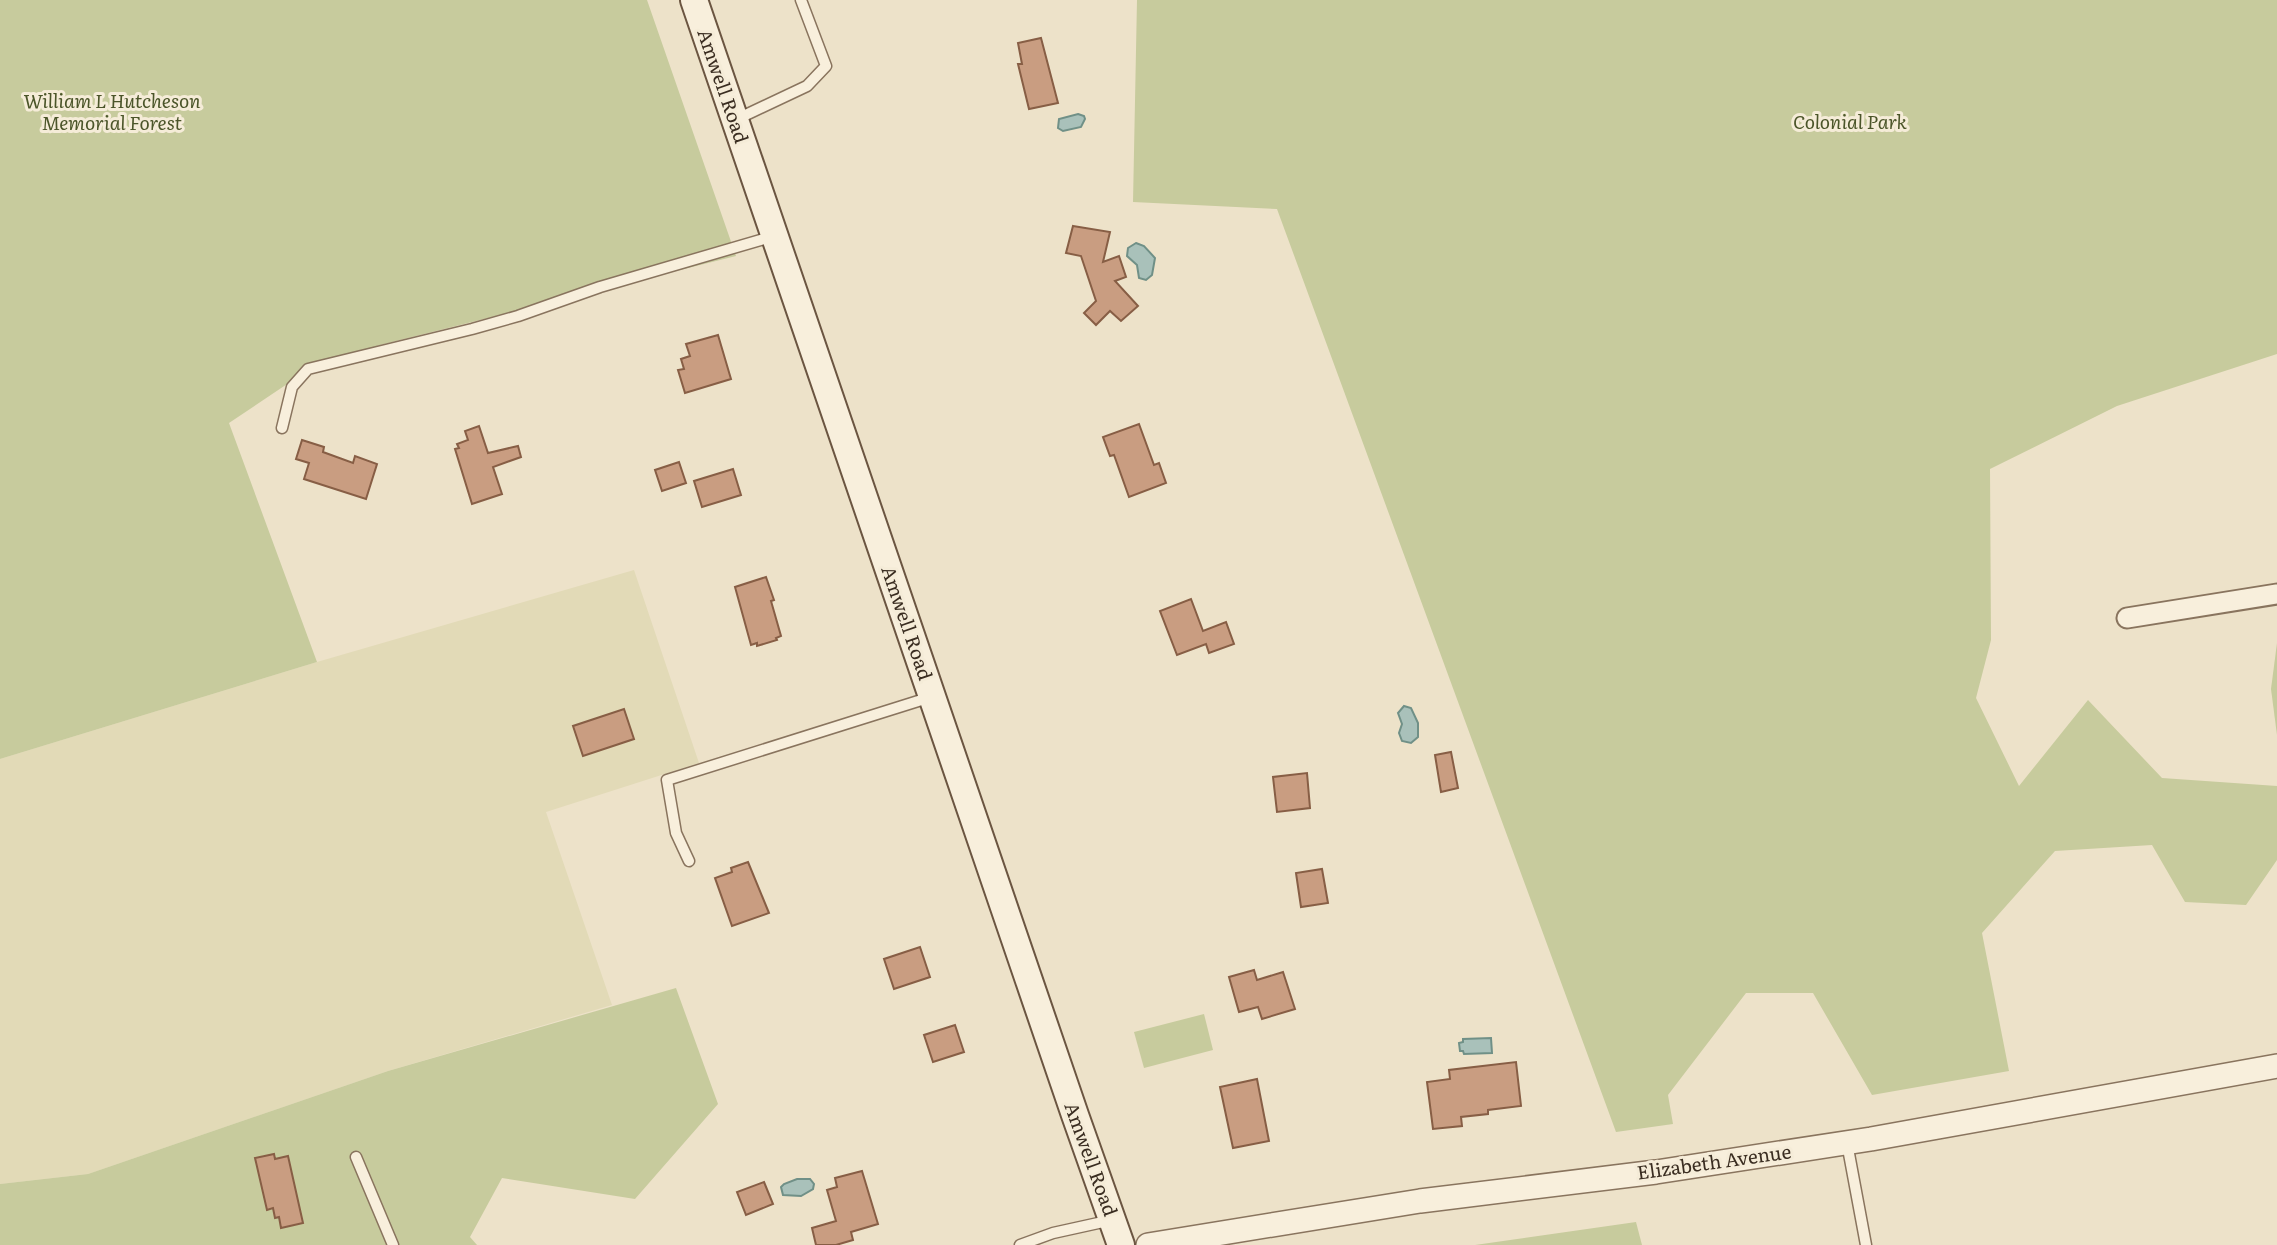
<svg xmlns="http://www.w3.org/2000/svg" width="2277" height="1245" viewBox="0 0 2277 1245" font-family="Literata,serif">
	<rect width="100%" height="100%" fill="#ede2c9"/>
	<polygon fill="#e2dab7" points="634,570 699,763 546,812 612,1005 388,1071 88,1174 0,1184 0,759 317,662"/>
	<g fill="#c7cb9d">
		<polygon points="0,0 647,0 736,256 380,345 308,370 229,423 317,662 0,759"/>
		<polygon points="1137,0 2277,0 2277,354 2117,406 1990,469 1991,640 1976,698 2019,786 2088,700 2162,778 2277,786 2277,860 2246,905 2185,902 2152,845 2055,851 1982,933 2009,1071 1872,1095 1813,993 1746,993 1668,1095 1673,1124 1616,1132 1277,209 1133,202"/>
		<polygon points="2277,643 2277,735 2271,689"/>
		<polygon points="676,988 718,1104 635,1199 502,1178 470,1237 477,1245 0,1245 0,1184 88,1174 388,1071"/>
		<polygon points="1204,1014 1213,1050 1144,1068 1134,1032"/>
		<polygon points="1636,1222 1642,1245 1475,1245"/>
	</g>
	<g fill="#a9c1ba" stroke="#709087" stroke-width="2">
		<polygon points="1078,114 1084,116 1085,119 1081,127 1063,131 1058,128 1059,119"/>
		<polygon points="1136,243 1144,246 1155,258 1152,275 1146,280 1139,278 1137,265 1127,256 1128,248"/>
		<polygon points="1404,706 1411,708 1418,723 1418,737 1411,743 1402,741 1399,733 1402,724 1398,713"/>
		<polygon points="1491,1038 1492,1053 1464,1054 1463,1051 1460,1051 1459,1043 1463,1042 1463,1039"/>
		<polygon points="797,1179 810,1179 814,1184 813,1189 801,1196 783,1195 781,1187 784,1184"/>
	</g>
	<g fill="#c99d81" stroke="#875e45" stroke-width="2">
		<polygon points="1041,38 1058,103 1029,109 1018,64 1022,64 1018,43"/>
		<polygon points="1073,226 1110,232 1103,262 1119,256 1126,277 1115,281 1138,306 1121,321 1110,311 1096,325 1084,313 1096,301 1081,256 1066,253"/>
		<polygon points="718,335 731,379 685,393 678,370 684,369 681,359 690,356 686,344"/>
		<polygon points="1139,424 1154,465 1159,463 1166,483 1129,497 1114,455 1110,456 1103,437"/>
		<polygon points="479,426 488,453 518,446 521,457 493,467 502,494 472,504 455,449 459,448 457,444 468,440 465,431"/>
		<polygon points="302,440 324,447 323,452 353,463 355,456 377,464 366,499 304,479 309,463 296,459"/>
		<polygon points="679,462 686,483 662,491 655,470"/>
		<polygon points="733,469 741,495 702,507 694,481"/>
		<polygon points="766,577 774,600 771,601 781,636 776,638 777,640 757,646 757,643 751,645 735,587"/>
		<polygon points="1191,599 1203,631 1226,622 1234,644 1209,653 1206,644 1177,655 1160,611"/>
		<polygon points="624,709 634,739 583,756 573,726"/>
		<polygon points="1451,752 1458,788 1441,792 1435,755"/>
		<polygon points="1307,773 1310,808 1277,812 1273,777"/>
		<polygon points="748,862 769,913 732,926 715,878 732,872 731,868"/>
		<polygon points="1322,869 1328,903 1301,907 1296,873"/>
		<polygon points="920,947 930,977 894,989 884,959"/>
		<polygon points="1254,970 1257,980 1283,972 1295,1009 1262,1019 1258,1007 1239,1012 1229,977"/>
		<polygon points="955,1025 964,1052 933,1062 924,1035"/>
		<polygon points="1516,1062 1521,1106 1488,1110 1488,1114 1461,1117 1462,1126 1433,1129 1427,1082 1450,1079 1449,1070"/>
		<polygon points="1257,1079 1269,1141 1233,1148 1220,1087"/>
		<polygon points="274,1154 275,1159 288,1156 303,1223 281,1228 279,1217 275,1218 273,1208 267,1210 255,1158"/>
		<polygon points="862,1171 878,1224 851,1232 853,1240 836,1245 816,1245 812,1228 836,1221 827,1190 837,1187 835,1178"/>
		<polygon points="764,1182 773,1204 746,1215 737,1192"/>
	</g>
	<g fill="none" stroke-linecap="round" stroke-linejoin="round">
		<defs>
			<g id="service">
				<polyline points="735,120 807,86 826,66 801,0"/>
				<polyline points="282,428 292,387 308,369 472,329 518,316 600,287 774,236"/>
				<polyline points="689,861 676,833 667,780 931,697"/>
				<polyline points="1847,1143 1866,1245"/>
				<polyline points="356,1157 393,1245"/>
				<polyline points="1020,1245 1053,1233 1112,1220"/>
			</g>
			<polyline id="minor" points="2127,618 2277,594"/>
			<polyline id="tertiary" points="1148,1245 1420,1201 1656,1172 1871,1139 2277,1066"/>
			<polyline id="secondary" points="694,0 1075,1115 1121,1245"/>
		</defs>
		<use href="#service" stroke="#89745e" stroke-width="13"/>
		<use href="#minor" stroke="#89745e" stroke-width="23"/>
		<use href="#tertiary" stroke="#89745e" stroke-width="26"/>
		<use href="#secondary" stroke="#6b5541" stroke-width="30"/>
		<use href="#service" stroke="#f8efdc" stroke-width="10"/>
		<use href="#minor" stroke="#f8efdc" stroke-width="19"/>
		<use href="#tertiary" stroke="#f8efdc" stroke-width="23"/>
		<use href="#secondary" stroke="#f8efdc" stroke-width="26"/>
	</g>
	<g text-anchor="middle" stroke-width="6" stroke-linejoin="round" paint-order="stroke">
		<g font-size="19" fill="#3a2d21" stroke="#f5ecd8">
			<text transform="translate(723 86) rotate(71)" y="7">Amwell Road</text>
			<text transform="translate(907 623) rotate(71)" y="7">Amwell Road</text>
			<text transform="translate(1091 1159) rotate(70)" y="7">Amwell Road</text>
			<text transform="translate(1714 1162) rotate(-8)" y="7">Elizabeth Avenue</text>
		</g>
		<g font-size="19" font-style="italic" fill="#4b5529" stroke="#f5ecd8">
			<text x="112" y="108">William L Hutcheson<tspan x="112" dy="22">Memorial Forest</tspan></text>
			<text x="1850" y="129">Colonial Park</text>
		</g>
	</g>
</svg>
